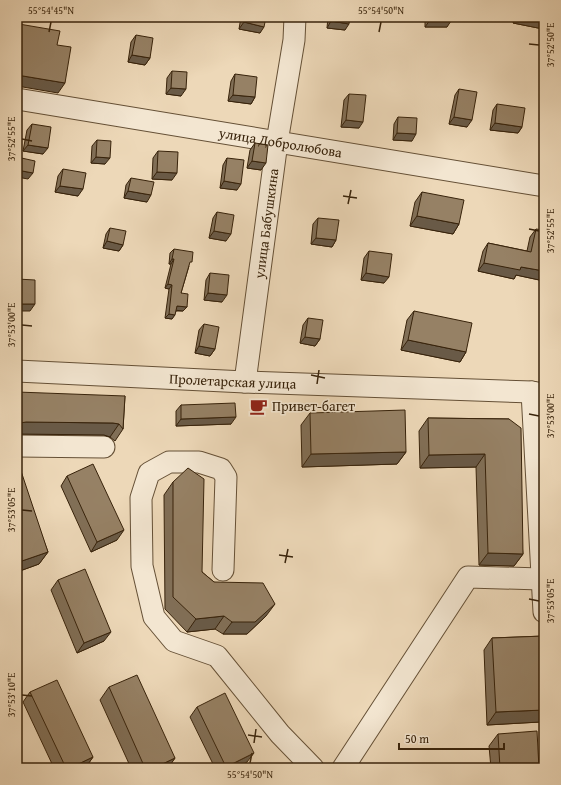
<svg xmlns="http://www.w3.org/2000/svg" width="561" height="785" viewBox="0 0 561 785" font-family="'Gentium Book Plus',serif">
	<rect width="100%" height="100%" fill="#edd8b8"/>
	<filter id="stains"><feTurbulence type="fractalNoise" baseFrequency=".005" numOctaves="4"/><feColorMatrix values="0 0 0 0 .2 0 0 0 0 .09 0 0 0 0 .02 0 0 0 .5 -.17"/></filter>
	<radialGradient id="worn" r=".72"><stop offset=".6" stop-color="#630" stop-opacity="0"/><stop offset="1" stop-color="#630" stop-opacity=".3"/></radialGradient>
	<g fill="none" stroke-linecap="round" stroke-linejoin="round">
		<defs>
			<g id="minor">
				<path id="s1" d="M17 99 544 186"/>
				<path id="s2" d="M17 371 245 382 532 392 544 394"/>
				<path id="s3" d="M245 382 277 142 294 40 295 17"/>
				<polyline points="532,392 544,612"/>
				<polyline points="17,446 104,447"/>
				<polyline points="223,570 226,477 221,469 199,462 169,462 149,473 141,498 142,566 154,617 174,641 217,656 280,734 313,768"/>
				<polyline points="343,768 468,577 541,579"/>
			</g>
		</defs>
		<use href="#minor" stroke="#655036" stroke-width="23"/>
		<use href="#minor" stroke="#f3e6d1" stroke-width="21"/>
	</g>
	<g fill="#816f57" stroke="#38230b">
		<polygon points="241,17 266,17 260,33 239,29"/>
		<polygon points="328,17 350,17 345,30 327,28"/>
		<polygon points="425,17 451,17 447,27 425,27"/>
		<polygon points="515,17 544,17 544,28 543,29 513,23"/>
		<polygon points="136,35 150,58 145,65 128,62 131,42"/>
		<polygon points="172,71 181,96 166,94 167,78"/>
		<polygon points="235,74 255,97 251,104 228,101 231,81"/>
		<polygon points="459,89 467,127 449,124 455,95"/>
		<polygon points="349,94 359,128 341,127 344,100"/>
		<polygon points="497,104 522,127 518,133 490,130 493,110"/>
		<polygon points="398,117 412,141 393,140 394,124"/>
		<polygon points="32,124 43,154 23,151 27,130"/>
		<polygon points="97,140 105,164 91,163 92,146"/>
		<polygon points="255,143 261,170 247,168 250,150"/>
		<polygon points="158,151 172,180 152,179 153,158"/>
		<polygon points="227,158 237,190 220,188 223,165"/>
		<polygon points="63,169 78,196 55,192 58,176"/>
		<polygon points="131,178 147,202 124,198 126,185"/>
		<polygon points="422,192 459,224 453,234 410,226 415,202"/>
		<polygon points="217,212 226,241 209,238 213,218"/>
		<polygon points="318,218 336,240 332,247 311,244 313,224"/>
		<polygon points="110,228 123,245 119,251 103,248 106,234"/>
		<polygon points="536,229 544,281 516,275 514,279 478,271 483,251 488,243 527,251 530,237"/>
		<polygon points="174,249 189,266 181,293 187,307 183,311 176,311 172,319 165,318 169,289 165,288 171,264 169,264 170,253"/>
		<polygon points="369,251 384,283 361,280 364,258"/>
		<polygon points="210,273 222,302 204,300 206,280"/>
		<polygon points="414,311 466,352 460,362 401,350 407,320"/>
		<polygon points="308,318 320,339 315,346 300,343 303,325"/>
		<polygon points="204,324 215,349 210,356 195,353 199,330"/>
		<polygon points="125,396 123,429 115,441 110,437 104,435 17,434"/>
		<polygon points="181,405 231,424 176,426 176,411"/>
		<polygon points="310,413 406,452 397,464 302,467 301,425"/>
		<polygon points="428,418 509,419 523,554 514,566 479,565 476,467 420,468 419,431"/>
		<polygon points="17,469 48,552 39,564 17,572"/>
		<polygon points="67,476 117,540 91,552 61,486"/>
		<polygon points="173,482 202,572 214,582 266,616 247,634 223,634 215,629 187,632 165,609 164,495"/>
		<polygon points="58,580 104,641 77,653 51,590"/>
		<polygon points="544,636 544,716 540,722 487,725 484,650 492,638"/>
		<polygon points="109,687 175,758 168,768 131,768 100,700"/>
		<polygon points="30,692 93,757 86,767 84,768 54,768 23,702"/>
		<polygon points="197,707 247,762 236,768 215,768 190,717"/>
		<polygon points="498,734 539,768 491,768 489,746"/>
	</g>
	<g fill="#695a47" stroke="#38230b">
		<polygon points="518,17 544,22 544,28 543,29 513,23"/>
		<polygon points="430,20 451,21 447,27 425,27"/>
		<polygon points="331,21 349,24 345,30 327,28"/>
		<polygon points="244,22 264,27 260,33 239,29"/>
		<polygon points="132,55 150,58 145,65 128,62"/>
		<polygon points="17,75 65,83 58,93 17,86"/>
		<polygon points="171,88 186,89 181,96 166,94"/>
		<polygon points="233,95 255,97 251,104 228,101"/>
		<polygon points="454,117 472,120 467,127 449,124"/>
		<polygon points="346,120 363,122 359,128 341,127"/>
		<polygon points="495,123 522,127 518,133 490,130"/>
		<polygon points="397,133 416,134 412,141 393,140"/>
		<polygon points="28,145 48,148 43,154 23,151"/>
		<polygon points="96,157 110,158 105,164 91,163"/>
		<polygon points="252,161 266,163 261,170 247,168"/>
		<polygon points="17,170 33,173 28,179 17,177"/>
		<polygon points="157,172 177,173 172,180 152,179"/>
		<polygon points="224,181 241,184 237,190 220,188"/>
		<polygon points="60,186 83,189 78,196 55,192"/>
		<polygon points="128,191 151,195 147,202 124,198"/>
		<polygon points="417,216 459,224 453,234 410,226"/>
		<polygon points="214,231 231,234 226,241 209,238"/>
		<polygon points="316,238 336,240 332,247 311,244"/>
		<polygon points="107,241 123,245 119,251 103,248"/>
		<polygon points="172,259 174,259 171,264 169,264"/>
		<polygon points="484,263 521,267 544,271 544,281 516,275 514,279 478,271"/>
		<polygon points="366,273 389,277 384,283 361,280"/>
		<polygon points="168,284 172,285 169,289 165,288"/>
		<polygon points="208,293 227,295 222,302 204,300"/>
		<polygon points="17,304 35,304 30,311 17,311"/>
		<polygon points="177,306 187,307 183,311 174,310"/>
		<polygon points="169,314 175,315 172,319 165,318"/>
		<polygon points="305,337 320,339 315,346 300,343"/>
		<polygon points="408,340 466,352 460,362 401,350"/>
		<polygon points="199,346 215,349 210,356 195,353"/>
		<polygon points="236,417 231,424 176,426 181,419"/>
		<polygon points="26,422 113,423 119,424 110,437 104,435 17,434 17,426 20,423"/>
		<polygon points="406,452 397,464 302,467 311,454"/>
		<polygon points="485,454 476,467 420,468 429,455"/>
		<polygon points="124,530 117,540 91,552 97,542"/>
		<polygon points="48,552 39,564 17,572 17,565 19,562"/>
		<polygon points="488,553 523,554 514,566 479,565"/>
		<polygon points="275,604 266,616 247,634 223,634 232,622"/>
		<polygon points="224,616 215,629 187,632 196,619"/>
		<polygon points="111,632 104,641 77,653 84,643"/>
		<polygon points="544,710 544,716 540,722 487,725 496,712"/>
		<polygon points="254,753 247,762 236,768 225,768 226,767"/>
		<polygon points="93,757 86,767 84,768 70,768"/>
		<polygon points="175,758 168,768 154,768"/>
	</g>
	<g fill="#968165" stroke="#38230b">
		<polygon points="245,17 266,17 264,27 244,22"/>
		<polygon points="332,17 350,17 349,24 331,21"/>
		<polygon points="430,17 451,17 451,21 430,20"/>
		<polygon points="519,17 544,17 544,22"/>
		<polygon points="19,24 60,31 57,45 71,47 65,83 17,75 17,34"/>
		<polygon points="136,35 153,38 150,58 132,55"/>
		<polygon points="172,71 187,72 186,89 171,88"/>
		<polygon points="235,74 257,77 255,97 233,95"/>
		<polygon points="459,89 477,92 472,120 454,117"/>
		<polygon points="349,94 366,95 363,122 346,120"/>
		<polygon points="497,104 525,108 522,127 495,123"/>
		<polygon points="398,117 417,118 416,134 397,133"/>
		<polygon points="32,124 51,127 48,148 28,145"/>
		<polygon points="97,140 111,141 110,158 96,157"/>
		<polygon points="255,143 268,145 266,163 252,161"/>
		<polygon points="158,151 178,152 177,173 157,172"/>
		<polygon points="17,157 35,161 33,173 17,170"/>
		<polygon points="227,158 244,160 241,184 224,181"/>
		<polygon points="63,169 86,173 83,189 60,186"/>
		<polygon points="131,178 154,182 151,195 128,191"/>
		<polygon points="422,192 464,200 459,224 417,216"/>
		<polygon points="217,212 234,215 231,234 214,231"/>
		<polygon points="318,218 339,220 336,240 316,238"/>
		<polygon points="110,228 126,231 123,245 107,241"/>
		<polygon points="536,229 544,230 544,271 521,267 520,270 484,263 488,243 531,252"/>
		<polygon points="174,249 193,252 192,262 190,262 181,293 188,294 187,307 177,306 175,315 169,314 172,285 168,284 174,259 172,259"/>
		<polygon points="369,251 392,254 389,277 366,273"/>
		<polygon points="210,273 229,275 227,295 208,293"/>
		<polygon points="17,279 35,280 35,304 17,304"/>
		<polygon points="414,311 472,323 466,352 408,340"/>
		<polygon points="308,318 323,320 320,339 305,337"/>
		<polygon points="204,324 219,327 215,349 199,346"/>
		<polygon points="17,392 125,396 123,429 119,424 113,423 26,422 20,423 17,426"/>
		<polygon points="235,403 236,417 181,419 181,405"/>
		<polygon points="405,410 406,452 311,454 310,413"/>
		<polygon points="428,418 509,419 521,428 523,554 488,553 485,454 429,455"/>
		<polygon points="93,464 124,530 97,542 67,476"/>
		<polygon points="20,468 48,552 19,562 17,555 17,469"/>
		<polygon points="188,468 204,479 202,572 214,582 263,583 275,604 255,622 232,622 224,616 196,619 173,597 173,482"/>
		<polygon points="85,569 111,632 84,643 58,580"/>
		<polygon points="544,636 544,710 496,712 492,638"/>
		<polygon points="137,675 175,758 154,768 145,768 109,687"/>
		<polygon points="57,680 93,757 70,768 66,768 30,692"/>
		<polygon points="225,693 254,753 226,767 197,707"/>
		<polygon points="537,731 539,768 500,768 498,734"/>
	</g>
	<path fill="none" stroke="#38230b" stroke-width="1.5" d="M49 32 51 22M379 32 381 22M529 44 539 45M22 139 32 141M343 196 357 198M348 204 351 190M529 229 539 231M22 325 32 326M311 375 325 378M317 384 319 370M529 414 539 416M22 510 32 511M279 555 293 557M285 563 288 549M529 599 539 601M22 695 32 696M248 735 262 737M254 743 256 729M250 763 252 753"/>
	<defs>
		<symbol id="cafe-bare" viewBox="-9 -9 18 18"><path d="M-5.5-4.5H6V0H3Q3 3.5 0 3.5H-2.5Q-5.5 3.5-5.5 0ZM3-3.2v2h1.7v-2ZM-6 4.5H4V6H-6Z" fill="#8f2418" stroke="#f3e6d1" stroke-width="2.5" paint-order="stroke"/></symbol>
	</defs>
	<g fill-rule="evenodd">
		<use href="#cafe-bare" x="246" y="394" width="25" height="25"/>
	</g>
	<g text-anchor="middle" stroke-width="3" stroke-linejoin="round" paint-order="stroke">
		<g font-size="14" fill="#38230b" stroke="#f3e6d1">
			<text dy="5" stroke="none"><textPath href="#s1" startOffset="267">улица Добролюбова</textPath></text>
			<text dy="5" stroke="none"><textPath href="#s3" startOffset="160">улица Бабушкина</textPath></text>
			<text dy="5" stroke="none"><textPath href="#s2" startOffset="216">Пролетарская улица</textPath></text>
		</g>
		<g font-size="14" fill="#38230b" stroke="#f3e6d1" text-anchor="start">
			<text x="272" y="411">Привет-багет</text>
		</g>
	</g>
	<rect width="561" height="785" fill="none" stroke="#edd8b8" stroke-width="44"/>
	<path d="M399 743v6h105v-6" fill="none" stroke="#38230b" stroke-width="2"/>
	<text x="405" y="743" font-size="12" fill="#38230b" stroke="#f3e6d1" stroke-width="3" paint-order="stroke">50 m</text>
	<rect x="22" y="22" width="517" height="741" fill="none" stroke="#38230b" stroke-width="1.5"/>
	<g font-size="10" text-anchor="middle" fill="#38230b">
		<text x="51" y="14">55°54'45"N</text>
		<text x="381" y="14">55°54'50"N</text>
		<text transform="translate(550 45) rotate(-90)" y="4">37°52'50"E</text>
		<text transform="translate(11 139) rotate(-90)" y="4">37°52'55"E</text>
		<text transform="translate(550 231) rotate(-90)" y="4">37°52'55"E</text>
		<text transform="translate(11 325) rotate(-90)" y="4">37°53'00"E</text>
		<text transform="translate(550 416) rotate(-90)" y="4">37°53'00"E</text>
		<text transform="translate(11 510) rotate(-90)" y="4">37°53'05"E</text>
		<text transform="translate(550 601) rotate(-90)" y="4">37°53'05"E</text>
		<text transform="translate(11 695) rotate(-90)" y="4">37°53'10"E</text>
		<text x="250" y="778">55°54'50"N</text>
	</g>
	<rect width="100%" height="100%" filter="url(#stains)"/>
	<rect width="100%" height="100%" fill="url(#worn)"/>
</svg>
